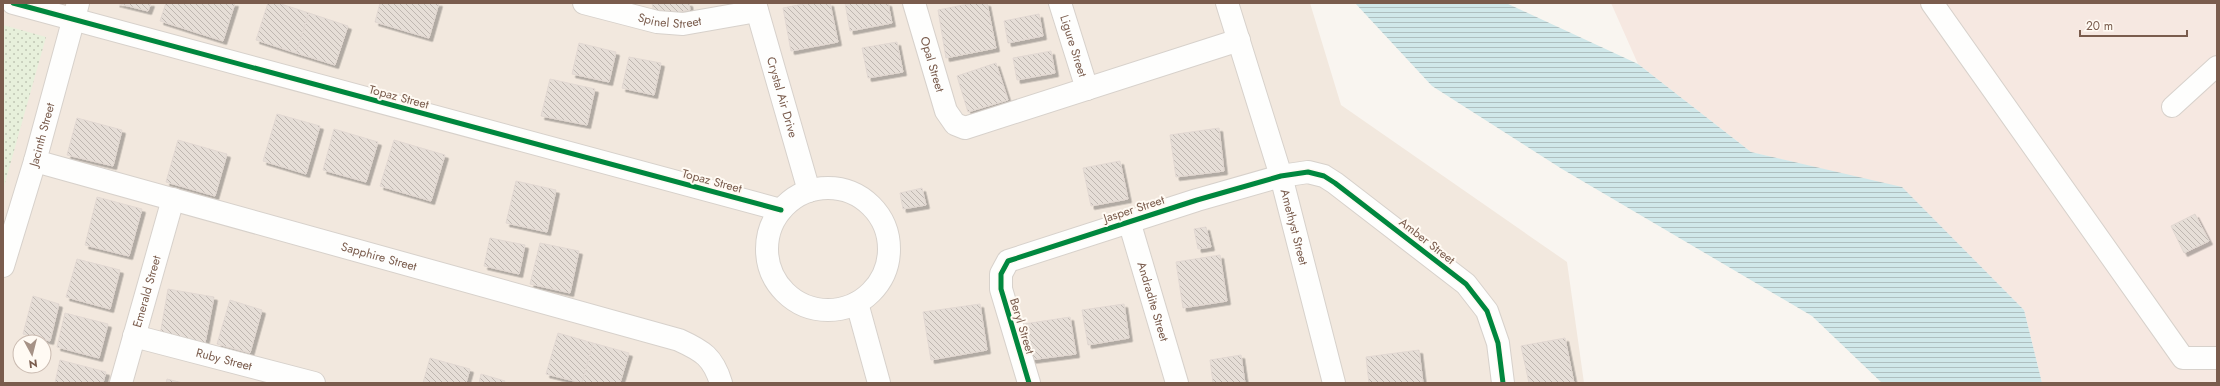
<svg xmlns="http://www.w3.org/2000/svg" width="2220" height="386" viewBox="0 0 2220 386" font-family="Jost,sans-serif">
	<defs>
		<pattern id="grass-dots" width="8" height="8" patternUnits="userSpaceOnUse"><rect width="8" height="8" fill="#e7f0db"/><path d="M2 2h.1M6 6h.1" fill="none" stroke="#c0c6b4" stroke-width="1.8" stroke-linecap="round"/></pattern>
		<pattern id="water-rules" width="6" height="5" patternUnits="userSpaceOnUse"><rect width="6" height="5" fill="#d0e8ea"/><path d="M0 2.5h6" fill="none" stroke="#aebfc0"/></pattern>
		<pattern id="building-back-hatch" width="6" height="6" patternUnits="userSpaceOnUse"><rect width="6" height="6" fill="#e6ded7"/><path d="M-1 5l2 2M0 0l6 6M5-1l2 2" fill="none" stroke="#bfb7b1"/></pattern>
		<filter id="shadow"><feDropShadow dx="3.5" dy="3.5" stdDeviation="0" flood-color="#0004"/></filter>
	</defs>
	<rect width="100%" height="100%" fill="#f9f5f0"/>
	<path fill="#f2e8de" fill-rule="evenodd" d="M3 3H1310L1341 105 1567 262 1584 383H3ZM20 342H44V366H20Z"/>
	<polygon fill="#f6e8e1" points="1611,3 2217,3 2217,383 2042,383 2024,310 1902,188 1751,152 1638,64"/>
	<polygon fill="url(#grass-dots)" points="3,25 46,37 3,190"/>
	<polygon fill="url(#water-rules)" points="1355,3 1506,3 1638,64 1751,152 1902,187 2024,310 2042,383 1882,383 1812,316 1562,169 1432,86"/>
	<g fill="url(#building-back-hatch)" stroke="#e2d8d2" filter="url(#shadow)">
		<polygon points="116,3 151,3 148,11"/>
		<polygon points="166,3 235,3 223,41 160,21"/>
		<polygon points="268,3 278,3 309,13 296,53 256,40"/>
		<polygon points="380,3 439,3 429,38 375,22"/>
		<polygon points="652,3 689,3 690,10 655,17"/>
		<polygon points="808,3 830,3 838,42 791,51 783,8"/>
		<polygon points="845,3 888,3 892,23 850,31"/>
		<polygon points="973,3 987,3 996,48 946,58 938,10"/>
		<polygon points="309,13 348,26 335,65 296,53"/>
		<polygon points="1039,14 1043,36 1008,43 1004,21"/>
		<polygon points="897,42 903,72 868,78 862,48"/>
		<polygon points="579,43 616,52 609,82 572,74"/>
		<polygon points="1051,51 1055,73 1017,80 1013,58"/>
		<polygon points="629,57 661,63 654,95 622,88"/>
		<polygon points="996,63 1008,100 968,112 957,76"/>
		<polygon points="550,79 595,89 587,125 541,116"/>
		<polygon points="277,114 320,126 306,174 263,161"/>
		<polygon points="77,118 122,130 113,166 67,155"/>
		<polygon points="1219,128 1224,171 1176,177 1170,135"/>
		<polygon points="334,129 378,142 366,182 323,170"/>
		<polygon points="178,140 227,154 215,196 166,182"/>
		<polygon points="394,140 445,155 431,201 380,186"/>
		<polygon points="1120,161 1128,199 1091,206 1083,168"/>
		<polygon points="516,181 556,190 547,232 506,223"/>
		<polygon points="922,188 926,205 903,209 900,193"/>
		<polygon points="97,197 142,209 129,256 85,245"/>
		<polygon points="2195,214 2209,241 2184,253 2171,226"/>
		<polygon points="1206,227 1211,247 1198,249 1194,229"/>
		<polygon points="490,238 525,245 519,274 484,266"/>
		<polygon points="540,243 579,251 570,293 530,284"/>
		<polygon points="1220,255 1227,301 1183,308 1176,262"/>
		<polygon points="77,259 120,270 110,309 66,297"/>
		<polygon points="168,289 214,297 205,343 160,335"/>
		<polygon points="33,296 59,304 50,341 23,334"/>
		<polygon points="230,300 262,310 250,353 217,344"/>
		<polygon points="980,304 987,350 931,360 923,312"/>
		<polygon points="1124,304 1129,338 1088,345 1082,310"/>
		<polygon points="65,313 108,324 99,358 57,347"/>
		<polygon points="1070,317 1076,354 1030,360 1024,324"/>
		<polygon points="558,333 593,343 582,383 546,374"/>
		<polygon points="1565,338 1574,383 1529,383 1521,346"/>
		<polygon points="593,343 629,353 620,383 582,383"/>
		<polygon points="1419,350 1423,383 1369,383 1366,357"/>
		<polygon points="1241,355 1245,383 1213,383 1210,360"/>
		<polygon points="430,358 470,369 466,383 423,383"/>
		<polygon points="60,360 106,372 103,383 55,383"/>
		<polygon points="481,374 505,381 504,383 479,383"/>
		<polygon points="167,379 183,383 166,383"/>
	</g>
	<g fill="none" stroke-linecap="round" stroke-linejoin="round">
		<defs>
			<polyline id="service" points="2172,107 2217,66"/>
			<g id="minor">
				<polyline points="13,3 781,210"/>
				<path id="s1" d="M584 3 657 22 683 24 757 11"/>
				<path id="s2" d="M755 3 809 191"/>
				<path id="s3" d="M914 3 946 111 955 124 965 128 1239 40"/>
				<path id="s4" d="M1060 3 1087 89"/>
				<path id="s5" d="M1227 3 1281 176 1334 383"/>
				<polyline points="1932,3 2183,358 2217,358"/>
				<path id="s6" d="M35 161 679 340C703 351 713 357 721 383"/>
				<circle cx="828" cy="249" r="61"/>
				<path id="s7" d="M1129 221 1177 383"/>
				<path id="s8" d="M3 266 35 161 78 3"/>
				<polyline points="857,303 879,383"/>
				<path id="s9" d="M134 336 314 383"/>
				<path id="s10" d="M121 383 173 199"/>
				<polyline points="1029,383 1001,289 1001,274 1008,261 1197,200 1281,176 1308,172 1324,176 1335,183 1466,284 1487,311 1498,343 1503,383"/>
			</g>
		</defs>
		<use href="#service" stroke="#d7d1cb" stroke-width="22"/>
		<use href="#minor" stroke="#d7d1cb" stroke-width="24"/>
		<use href="#service" stroke="#fefefd" stroke-width="20"/>
		<use href="#minor" stroke="#fefefd" stroke-width="22"/>
		<defs>
			<g id="cycleway">
				<polyline points="13,3 781,210"/>
				<polyline points="1029,383 1001,289 1001,274 1008,261 1197,200 1281,176 1308,172 1324,176 1335,183 1466,284 1487,311 1498,343 1503,383"/>
			</g>
		</defs>
		<use href="#cycleway" stroke="#fffaf3" stroke-width="8"/>
		<use href="#cycleway" stroke="#00873e" stroke-width="5"/>
	</g>
	<g text-anchor="middle" stroke-width="4" stroke-linejoin="round" paint-order="stroke">
		<g font-size="12" fill="#7a5c4d" stroke="#fffaf3">
			<text dy="4" stroke="none"><textPath href="#s1" startOffset="88">Spinel Street</textPath></text>
			<text dy="4" stroke="none"><textPath href="#s4" startOffset="45">Ligure Street</textPath></text>
			<text dy="4" stroke="none"><textPath href="#s3" startOffset="64">Opal Street</textPath></text>
			<text transform="translate(399 97) rotate(15)" y="4">Topaz Street</text>
			<text dy="4" stroke="none"><textPath href="#s2" startOffset="98">Crystal Air Drive</textPath></text>
			<text dy="4" stroke="none"><textPath href="#s8" startOffset="137">Jacinth Street</textPath></text>
			<text transform="translate(712 181) rotate(15)" y="4">Topaz Street</text>
			<text transform="translate(1134 209) rotate(-18)" y="4">Jasper Street</text>
			<text dy="4" stroke="none"><textPath href="#s5" startOffset="234">Amethyst Street</textPath></text>
			<text transform="translate(1427 241) rotate(38)" y="4">Amber Street</text>
			<text dy="4" stroke="none"><textPath href="#s6" startOffset="357">Sapphire Street</textPath></text>
			<text dy="4" stroke="none"><textPath href="#s10" startOffset="95">Emerald Street</textPath></text>
			<text dy="4" stroke="none"><textPath href="#s7" startOffset="84">Andradite Street</textPath></text>
			<text transform="translate(1022 326) rotate(73)" y="4">Beryl Street</text>
			<text dy="4" stroke="none"><textPath href="#s9" startOffset="93">Ruby Street</textPath></text>
		</g>
	</g>
	<rect width="2220" height="386" fill="none" stroke="#7a5c4d" stroke-width="8"/>
	<g transform="translate(32 354) rotate(173)"><circle r="19" fill="#fffaf3" stroke="#cabbb1"/>
	<path d="M0-3L7 15L0 10L-7 15Z" fill="#a69286"/>
	<text y="-6" font-size="11" font-weight="bold" text-anchor="middle" fill="#7a5c4d">N</text>
	</g>
	<path d="M2080 30v6h107v-6" fill="none" stroke="#7a5c4d" stroke-width="2"/>
	<text x="2086" y="30" font-size="12" fill="#7a5c4d" stroke="#fffaf3" stroke-width="3" paint-order="stroke">20 m</text>
</svg>
